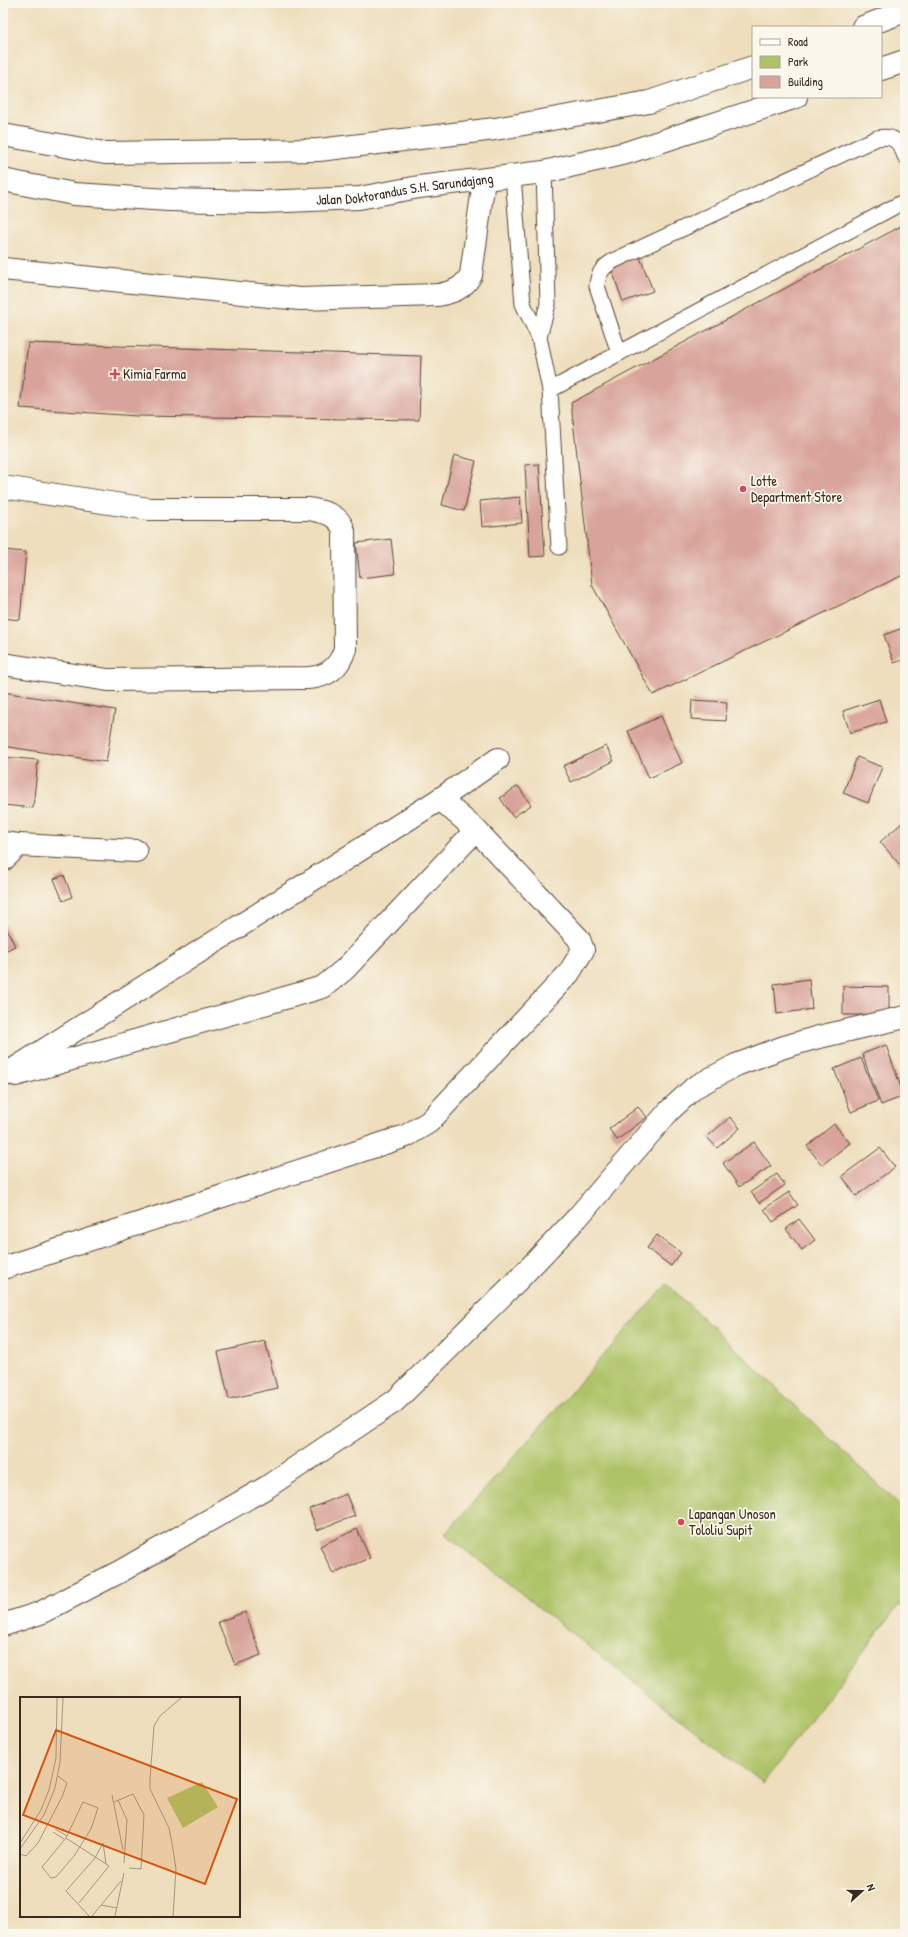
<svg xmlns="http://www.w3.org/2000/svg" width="908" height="1937" viewBox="0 0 908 1937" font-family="'Patrick Hand',sans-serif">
	<rect width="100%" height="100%" fill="#fbf7ec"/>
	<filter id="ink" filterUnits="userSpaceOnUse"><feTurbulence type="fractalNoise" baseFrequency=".025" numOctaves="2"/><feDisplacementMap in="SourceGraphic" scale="8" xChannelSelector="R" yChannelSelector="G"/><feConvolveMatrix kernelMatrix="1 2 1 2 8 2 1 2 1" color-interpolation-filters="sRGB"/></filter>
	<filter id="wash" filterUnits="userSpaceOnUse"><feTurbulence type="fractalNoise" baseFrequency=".012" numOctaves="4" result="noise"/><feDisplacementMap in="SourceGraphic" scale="16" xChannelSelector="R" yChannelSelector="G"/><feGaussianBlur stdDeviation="0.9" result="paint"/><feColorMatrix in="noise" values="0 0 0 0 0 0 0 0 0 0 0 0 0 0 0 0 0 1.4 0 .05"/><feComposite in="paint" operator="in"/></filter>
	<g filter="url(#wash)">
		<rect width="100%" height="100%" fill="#eedebd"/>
		<polygon fill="#aec368" stroke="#747643" points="667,1284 905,1510 905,1597 763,1783 445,1534"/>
		<g id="blocks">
			<g fill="#d8a39a">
				<polygon points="905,224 905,574 653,695 592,585 571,403"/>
				<polygon points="639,255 653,291 623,302 610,265"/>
				<polygon points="28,343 421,356 419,420 137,416 20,408"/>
				<polygon points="454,455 476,461 464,511 442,505"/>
				<polygon points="539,464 545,556 530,557 525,465"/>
				<polygon points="520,497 522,523 482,527 480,501"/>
				<polygon points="391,539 395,574 360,578 356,543"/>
				<polygon points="3,550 26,552 20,620 3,618"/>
				<polygon points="905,627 905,659 894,663 884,635"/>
				<polygon points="3,692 115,710 106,762 3,746 6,710 3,720"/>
				<polygon points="879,699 886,722 850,733 843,711"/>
				<polygon points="692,700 727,702 726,721 691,719"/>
				<polygon points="661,716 682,763 649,778 628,731"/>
				<polygon points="606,746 614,761 571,782 563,766"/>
				<polygon points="3,757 38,760 33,808 3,805"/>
				<polygon points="857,757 882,767 868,803 843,793"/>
				<polygon points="518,786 531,805 513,817 500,798"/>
				<polygon points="903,822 905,824 905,863 901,866 880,842"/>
				<polygon points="64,875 72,897 63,901 54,879"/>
				<polygon points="3,921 15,946 3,952"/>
				<polygon points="809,979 812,1009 777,1014 774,984"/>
				<polygon points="843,986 889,987 889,1015 843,1015"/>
				<polygon points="886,1045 904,1096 881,1105 862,1054"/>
				<polygon points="861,1058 878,1101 851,1112 834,1069"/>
				<polygon points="638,1107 647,1117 617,1140 609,1129"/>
				<polygon points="730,1117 740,1128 717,1148 707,1137"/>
				<polygon points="834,1124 850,1143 822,1165 807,1146"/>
				<polygon points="754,1142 771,1166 739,1187 723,1163"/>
				<polygon points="880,1148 895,1167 856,1196 842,1176"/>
				<polygon points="777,1174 785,1185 759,1203 751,1192"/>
				<polygon points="789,1192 798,1205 773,1222 764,1209"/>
				<polygon points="799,1219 815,1240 802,1250 786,1229"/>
				<polygon points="657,1235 681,1253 671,1266 647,1248"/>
				<polygon points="265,1341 277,1388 229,1399 218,1352"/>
				<polygon points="346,1494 355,1516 317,1530 309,1509"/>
				<polygon points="357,1529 370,1558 333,1574 320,1546"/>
				<polygon points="245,1612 261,1655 235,1665 218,1622"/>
			</g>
		</g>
	</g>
	<g filter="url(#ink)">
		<use href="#blocks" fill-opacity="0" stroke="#564536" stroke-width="1"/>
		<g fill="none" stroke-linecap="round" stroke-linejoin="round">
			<defs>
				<g id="service">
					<polyline points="513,176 523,304 539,337 548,304 544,172"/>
					<polyline points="539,337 550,390 559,547"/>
					<path d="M619 353 597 286C598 273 602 268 613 261L877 138C894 135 899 141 905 156"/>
					<polyline points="550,390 905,201"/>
				</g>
				<g id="minor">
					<path d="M3 269 300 299 438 295C453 292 463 289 471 275L484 180"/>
					<path d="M3 487 149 509H309C324 512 339 514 344 531L345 649C339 668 327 677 308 678L108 680 3 664"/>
					<polyline points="3,843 19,845 3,860"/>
					<polyline points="19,845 136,851"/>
					<polyline points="16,1075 323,987 345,969 476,830"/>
					<polyline points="3,1076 440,799 498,759"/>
					<polyline points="3,1268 406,1136 429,1122 569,973 583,950 579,939 476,830 440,799"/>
				</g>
				<polyline id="secondary" points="3,1625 40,1613 121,1571 267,1487 395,1401 518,1280 577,1218 669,1111 695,1087 736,1065 784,1047 815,1038 905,1017"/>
				<g id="trunk">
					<polyline points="863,27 905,11"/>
					<polyline points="881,69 905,61"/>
					<polyline points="3,135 105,153 319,150 495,129 649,102 753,67"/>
					<path id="s1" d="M3 180 74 194 169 200 262 202 359 198 419 187 544 172 626 153 796 97"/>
				</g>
			</defs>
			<use href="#service" stroke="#564536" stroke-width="17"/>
			<use href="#minor" stroke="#564536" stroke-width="24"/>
			<use href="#secondary" stroke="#564536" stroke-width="24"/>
			<use href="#trunk" stroke="#564536" stroke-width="24"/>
			<use href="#service" stroke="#fff" stroke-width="15"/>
			<use href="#minor" stroke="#fff" stroke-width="22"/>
			<use href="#secondary" stroke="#fff" stroke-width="22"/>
			<use href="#trunk" stroke="#fff" stroke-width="22"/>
		</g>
	</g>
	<g fill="#d1495b" stroke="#fbf7ec" stroke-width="1.5">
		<path d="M113 368h4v4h4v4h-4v4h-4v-4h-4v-4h4z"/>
		<circle cx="743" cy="489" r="4"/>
		<circle cx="681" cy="1522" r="4"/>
	</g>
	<g text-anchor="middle" stroke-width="3.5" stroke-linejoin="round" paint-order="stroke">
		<g font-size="14" fill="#3b2a1e" stroke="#fbf7ec">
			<text dy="5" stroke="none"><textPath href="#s1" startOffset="404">Jalan Doktorandus S.H. Sarundajang</textPath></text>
		</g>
		<g font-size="14" fill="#3b2a1e" stroke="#fbf7ec" text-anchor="start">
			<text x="123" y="379">Kimia Farma</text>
			<text x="751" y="486">Lotte<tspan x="751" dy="16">Department Store</tspan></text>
			<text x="689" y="1519">Lapangan Unoson<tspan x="689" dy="16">Tololiu Supit</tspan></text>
		</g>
	</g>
	<g transform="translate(20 1697)">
		<rect width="220" height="220" fill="#eedebd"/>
		<path d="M182 85 198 110 163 131 147 101Z" fill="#aec368"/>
		<path fill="none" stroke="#a6967d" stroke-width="1" d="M92 98 103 153M98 103 107 123 104 166M63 105 78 111 71 132 54 159 36 180 31 181 22 170 46 141ZM94 105 113 97 124 118 121 172 109 171M35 132 47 139M33 135 44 142M46 141 89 169 59 206M0 146 21 113 29 93 36 61 37 1M0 152 24 118 35 91 40 65 43 1M0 157 6 159 18 146 42 100 47 86 38 79M81 208 97 211M69 219 46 194 75 161 83 146 86 167M72 219 101 184M95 219 104 176M153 219 156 172 152 146 149 131 130 92V82L134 29 140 19 161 1"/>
		<path fill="#d7540e" fill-opacity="0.15" stroke="#d7540e" stroke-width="2" d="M36 33 217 102 185 187 3 118Z"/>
		<rect width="220" height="220" fill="none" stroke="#3b2a1e" stroke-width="2"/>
	</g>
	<rect width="908" height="1937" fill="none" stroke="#fbf7ec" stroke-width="16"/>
	<rect x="752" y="26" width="130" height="72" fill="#fbf7ec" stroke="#aea59a"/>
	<rect x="760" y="39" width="20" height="6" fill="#ffffff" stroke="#aea59a"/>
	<text x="788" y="46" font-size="12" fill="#3b2a1e">Road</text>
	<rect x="760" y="56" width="20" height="12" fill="#aec368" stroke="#aea59a"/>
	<text x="788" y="66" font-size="12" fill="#3b2a1e">Park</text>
	<rect x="760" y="76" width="20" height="12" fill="#d8a39a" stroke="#aea59a"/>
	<text x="788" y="86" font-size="12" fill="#3b2a1e">Building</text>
	<g transform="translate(862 1891) rotate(69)" stroke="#fbf7ec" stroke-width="3" paint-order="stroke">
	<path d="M0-3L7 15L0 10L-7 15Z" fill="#3b2a1e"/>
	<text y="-6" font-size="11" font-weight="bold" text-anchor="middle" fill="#3b2a1e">N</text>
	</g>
</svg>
